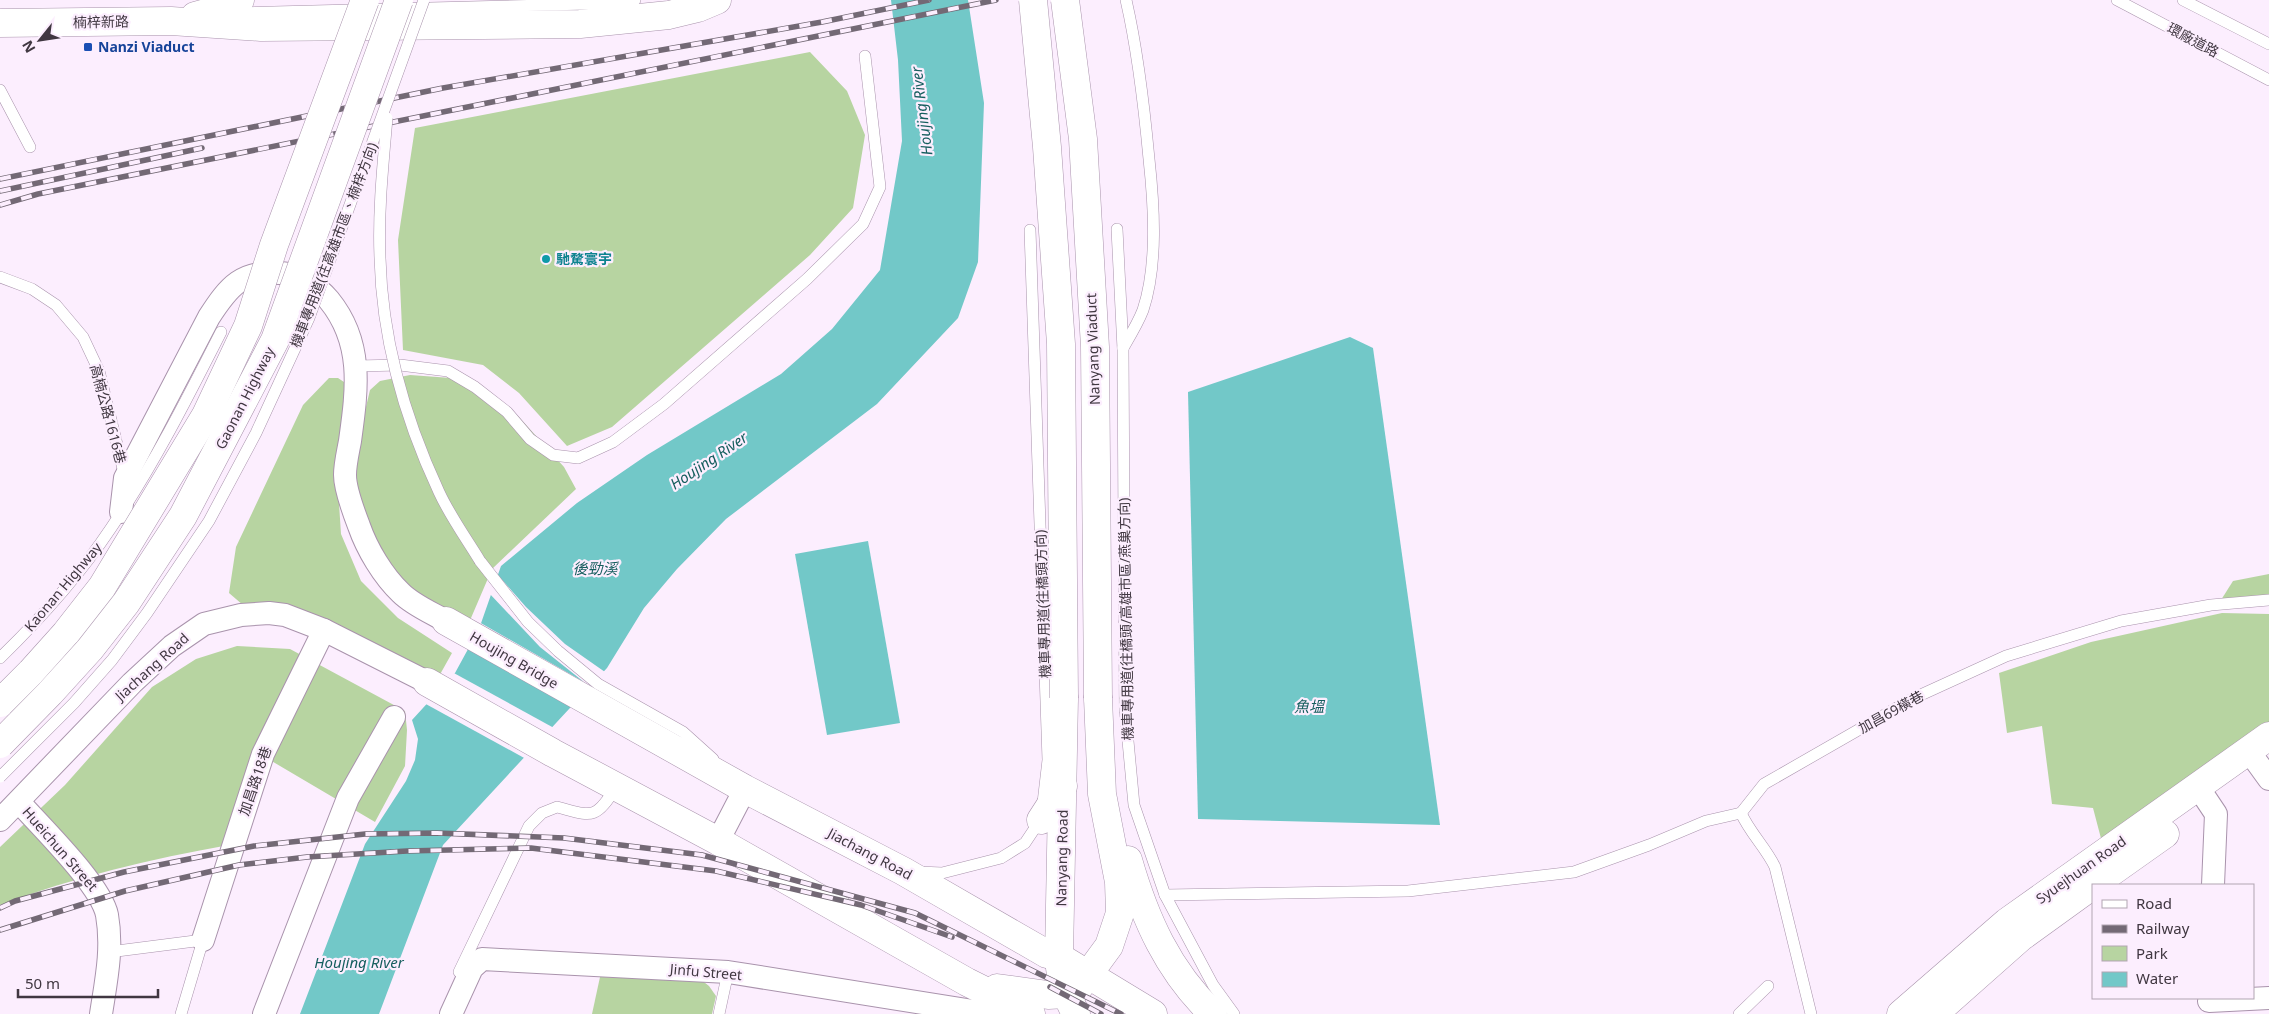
<svg xmlns="http://www.w3.org/2000/svg" width="2269" height="1014" viewBox="0 0 2269 1014" font-family="'Noto Sans','Noto Sans TC',sans-serif">
	<rect width="100%" height="100%" fill="#fceefe"/>
	<g fill="#b7d4a1">
		<polygon points="810,52 847,91 865,135 853,208 810,255 612,427 567,446 519,393 483,365 403,350 398,240 415,128"/>
		<polygon points="410,375 451,378 488,390 519,417 564,467 576,489 492,569 471,618 460,623 402,586 366,526 353,483 355,453 370,390 380,381"/>
		<polygon points="329,378 338,378 347,384 338,488 341,534 361,581 398,618 452,653 438,678 243,605 229,593 236,547 303,405"/>
		<polygon points="2269,574 2269,599 2221,600 2233,581"/>
		<polygon points="2222,613 2269,614 2269,731 2103,846 2093,808 2052,804 2042,726 2007,733 1999,673 2091,642"/>
		<path d="M237 646 290 649 405 711 407 730 405 766 375 822 258 753 229 845C151 859 74 877 0 905V847L65 785 152 687 196 659Z"/>
		<polygon points="600,977 700,979 709,986 716,996 712,1014 592,1014"/>
	</g>
	<g fill="#72c8c8">
		<polygon points="891,0 968,0 984,103 978,262 958,318 877,404 726,519 677,569 644,608 607,668 443,845 379,1014 300,1014 365,844 406,781 415,760 418,739 412,720 455,673 479,629 501,566 577,503 647,455 781,374 832,329 880,270 902,141 898,60"/>
		<polygon points="1350,337 1373,348 1440,825 1198,819 1188,392"/>
		<polygon points="868,541 900,723 827,735 795,554"/>
	</g>
	<g fill="#fceefe">
		<polygon points="496,573 526,607 565,644 605,672 577,703 477,628 479,622 584,682 540,647 489,593"/>
		<polygon points="452,672 554,728 526,759 424,703"/>
	</g>
	<g fill="none" stroke-linecap="round" stroke-linejoin="round">
		<defs>
			<g id="lane">
				<polyline points="2117,0 2269,80"/>
				<polyline points="2183,0 2269,44"/>
				<polyline points="232,13 626,3 635,0"/>
				<polyline points="0,90 30,147"/>
				<polyline points="1117,229 1123,349 1125,709 1134,805 1165,895 1213,985 1234,1014"/>
				<polyline points="1030,230 1048,760 1043,803"/>
				<polyline points="0,277 32,289 56,305 83,337 99,371 125,477"/>
				<path d="M1123 348C1130 336 1138 323 1143 310 1158 265 1154 205 1149 159 1144 105 1138 52 1126 0"/>
				<polyline points="357,366 400,365 448,371 475,387 507,412 530,439 553,455 578,458 613,442 664,404 807,279 863,224 880,187 865,56"/>
				<polyline points="480,561 528,622 558,651 598,684 683,732 713,759"/>
				<path d="M0 658C41 618 79 576 111 528 153 466 187 399 221 332"/>
				<polyline points="1741,813 1764,784 1914,698 2006,656 2121,621 2211,605 2269,600"/>
				<path d="M1741 813C1750 833 1766 848 1775 867L1811 1014"/>
				<polyline points="919,872 942,873 1001,858 1025,843 1041,819"/>
				<polyline points="1165,895 1408,891 1574,872 1649,845 1706,821 1741,813"/>
				<polyline points="109,952 203,940 181,1014"/>
				<path d="M459 972 529 826 542 813 557 807C592 816 595 821 616 787"/>
				<polyline points="719,1014 728,972"/>
				<polyline points="1739,1014 1768,986"/>
			</g>
			<g id="street">
				<path d="M121 512 125 478 209 317C229 286 242 270 281 273 300 274 317 286 329 300 364 343 357 390 350 441 348 452 345 464 345 475 345 488 354 513 359 526 367 549 383 576 401 593 413 605 432 613 446 621"/>
				<polyline points="2248,750 2269,779"/>
				<polyline points="2198,787 2216,814 2213,885"/>
				<path d="M19 802C41 827 101 885 107 915 113 949 106 981 101 1014"/>
				<polyline points="0,820 132,683 172,646 204,624 241,615 269,613 285,615 324,630 427,682"/>
				<polyline points="718,841 745,789"/>
				<polyline points="203,940 263,754 324,630"/>
				<polyline points="2209,1001 2269,998"/>
				<polyline points="264,1014 348,798 394,717"/>
				<polyline points="451,1014 472,968 482,959 728,972 992,1014"/>
			</g>
			<g id="secondary">
				<polyline points="446,621 745,789 903,871 1047,954 1059,957 1153,1014"/>
				<polyline points="427,682 553,753 718,841 967,982 1031,1014"/>
				<path d="M1064 698 1059 957C1060 979 1066 995 1076 1014"/>
				<polyline points="1041,820 1063,786"/>
				<path d="M1128 860C1145 919 1168 971 1213 1014"/>
				<polyline points="2093,885 2165,834"/>
				<polyline points="997,988 1048,995 1066,994 1079,987 1109,946 1120,913 1119,882 1102,794 1098,698"/>
				<polyline points="1901,1014 2007,922 2269,736"/>
				<polyline points="1934,1014 2021,937 2093,885"/>
			</g>
			<g id="primary">
				<polyline points="195,16 224,8 240,0"/>
				<polyline points="0,23 171,21 261,27 580,24 669,15 698,8 717,0"/>
			</g>
		</defs>
		<use href="#lane" stroke="#a993ac" stroke-width="12"/>
		<use href="#street" stroke="#a993ac" stroke-width="24"/>
		<use href="#secondary" stroke="#a993ac" stroke-width="29"/>
		<use href="#primary" stroke="#a993ac" stroke-width="29"/>
		<use href="#lane" stroke="#fff" stroke-width="11"/>
		<use href="#street" stroke="#fff" stroke-width="22"/>
		<use href="#secondary" stroke="#fff" stroke-width="28"/>
		<use href="#primary" stroke="#fff" stroke-width="28"/>
		<defs>
			<g id="rail">
				<polyline points="0,179 443,88 822,22 929,0"/>
				<polyline points="0,191 202,148"/>
				<polyline points="0,205 38,194 996,0"/>
				<polyline points="0,908 15,901 124,872 254,846 365,834 437,833 564,838 702,855 915,913 1121,1014"/>
				<polyline points="0,930 125,891 239,865 307,857 407,851 531,848 716,871 861,905 952,937"/>
				<polyline points="1050,987 1101,1014"/>
			</g>
		</defs>
		<use href="#rail" stroke="#736975" stroke-width="5.5"/>
		<use href="#rail" stroke="#fceefe" stroke-width="4" stroke-dasharray="11" stroke-linecap="butt"/>
		<defs>
			<g id="lane-bridge">
				<path d="M387 118C383 164 378 211 380 258 382 339 405 419 439 492 450 516 466 538 480 561"/>
				<polyline points="0,777 74,703 112,660 147,613 209,521 256,433 309,318 424,0"/>
			</g>
			<g id="secondary-bridge">
				<polyline points="1033,0 1047,147 1061,344 1064,698"/>
				<polyline points="1065,0 1083,139 1095,347 1098,698"/>
			</g>
			<g id="primary-bridge">
				<polyline points="0,703 31,672 66,633 102,587 206,415 248,326 274,245 365,0"/>
				<polyline points="0,744 50,693 90,649 126,603 183,516 275,340 399,0"/>
			</g>
		</defs>
		<use href="#lane-bridge" stroke="#a993ac" stroke-width="12" stroke-linecap="butt"/>
		<use href="#secondary-bridge" stroke="#a993ac" stroke-width="29" stroke-linecap="butt"/>
		<use href="#primary-bridge" stroke="#a993ac" stroke-width="29" stroke-linecap="butt"/>
		<use href="#lane-bridge" stroke="#fff" stroke-width="11"/>
		<use href="#secondary-bridge" stroke="#fff" stroke-width="28"/>
		<use href="#primary-bridge" stroke="#fff" stroke-width="28"/>
	</g>
	<rect fill="#1a4fb4" stroke="#fceefe" stroke-width="2" x="83" y="42" width="10" height="10" rx="2.5"/>
	<circle fill="#0f9aa8" stroke="#fceefe" stroke-width="2" cx="546" cy="259" r="5"/>
	<g text-anchor="middle" stroke-width="4.5" stroke-linejoin="round" paint-order="stroke">
		<g font-size="14" fill="#403741" stroke="#fceefe">
			<text transform="translate(101 22) rotate(-1)" y="5">楠梓新路</text>
			<text transform="translate(2193 40) rotate(28)" y="5">環廠道路</text>
			<text transform="translate(334 245) rotate(-69)" y="5">機車專用道(往高雄市區、楠梓方向)</text>
			<text transform="translate(1093 349) rotate(-92)" y="5">Nanyang Viaduct</text>
			<text transform="translate(245 398) rotate(-63)" y="5">Gaonan Highway</text>
			<text transform="translate(108 414) rotate(75)" y="5">高楠公路1616巷</text>
			<text transform="translate(63 587) rotate(-50)" y="5">Kaonan Highway</text>
			<text transform="translate(1043 604) rotate(-92)" y="5">機車專用道(往橋頭方向)</text>
			<text transform="translate(1126 619) rotate(-91)" y="5">機車專用道(往橋頭/高雄市區/燕巢方向)</text>
			<text transform="translate(514 660) rotate(30)" y="5">Houjing Bridge</text>
			<text transform="translate(152 667) rotate(-42)" y="5">Jiachang Road</text>
			<text transform="translate(1891 712) rotate(-29)" y="5">加昌69橫巷</text>
			<text transform="translate(255 781) rotate(-71)" y="5">加昌路18巷</text>
			<text transform="translate(60 849) rotate(49)" y="5">Hueichun Street</text>
			<text transform="translate(870 854) rotate(28)" y="5">Jiachang Road</text>
			<text transform="translate(1062 858) rotate(-89)" y="5">Nanyang Road</text>
			<text transform="translate(2081 870) rotate(-35)" y="5">Syuejhuan Road</text>
			<text transform="translate(706 972) rotate(5)" y="5">Jinfu Street</text>
		</g>
		<g font-size="14" font-weight="bold" fill="#164399" stroke="#fceefe" text-anchor="start">
			<text x="98" y="52">Nanzi Viaduct</text>
		</g>
		<g font-size="14" font-weight="bold" fill="#0d838f" stroke="#fceefe" text-anchor="start">
			<text x="556" y="264">馳騖寰宇</text>
		</g>
		<g font-size="15" font-style="italic" fill="#155e5e" stroke="#fceefe">
			<text transform="translate(922 111) rotate(-97)" y="5">Houjing River</text>
			<text transform="translate(709 461) rotate(-34)" y="5">Houjing River</text>
			<text x="595" y="574">後勁溪</text>
			<text x="1309" y="712">魚塭</text>
			<text x="359" y="968">Houjing River</text>
		</g>
	</g>
	<rect x="2092" y="884" width="162" height="115" fill="#fceefe" stroke="#b1a5b2"/>
	<rect x="2102" y="900" width="25" height="8" fill="#ffffff" stroke="#b1a5b2"/>
	<text x="2136" y="909" font-size="15" fill="#403741">Road</text>
	<rect x="2102" y="925" width="25" height="8" fill="#736975" stroke="#b1a5b2"/>
	<text x="2136" y="934" font-size="15" fill="#403741">Railway</text>
	<rect x="2102" y="946" width="25" height="15" fill="#b7d4a1" stroke="#b1a5b2"/>
	<text x="2136" y="959" font-size="15" fill="#403741">Park</text>
	<rect x="2102" y="972" width="25" height="15" fill="#72c8c8" stroke="#b1a5b2"/>
	<text x="2136" y="984" font-size="15" fill="#403741">Water</text>
	<g transform="translate(40 40) rotate(240)" stroke="#fceefe" stroke-width="4" paint-order="stroke">
	<path d="M0-4L9 19L0 12L-9 19Z" fill="#403741"/>
	<text y="-8" font-size="14" font-weight="bold" text-anchor="middle" fill="#403741">N</text>
	</g>
	<path d="M18 989v8h140v-8" fill="none" stroke="#403741" stroke-width="2.5"/>
	<text x="25" y="989" font-size="15" fill="#403741" stroke="#fceefe" stroke-width="4" paint-order="stroke">50 m</text>
</svg>
